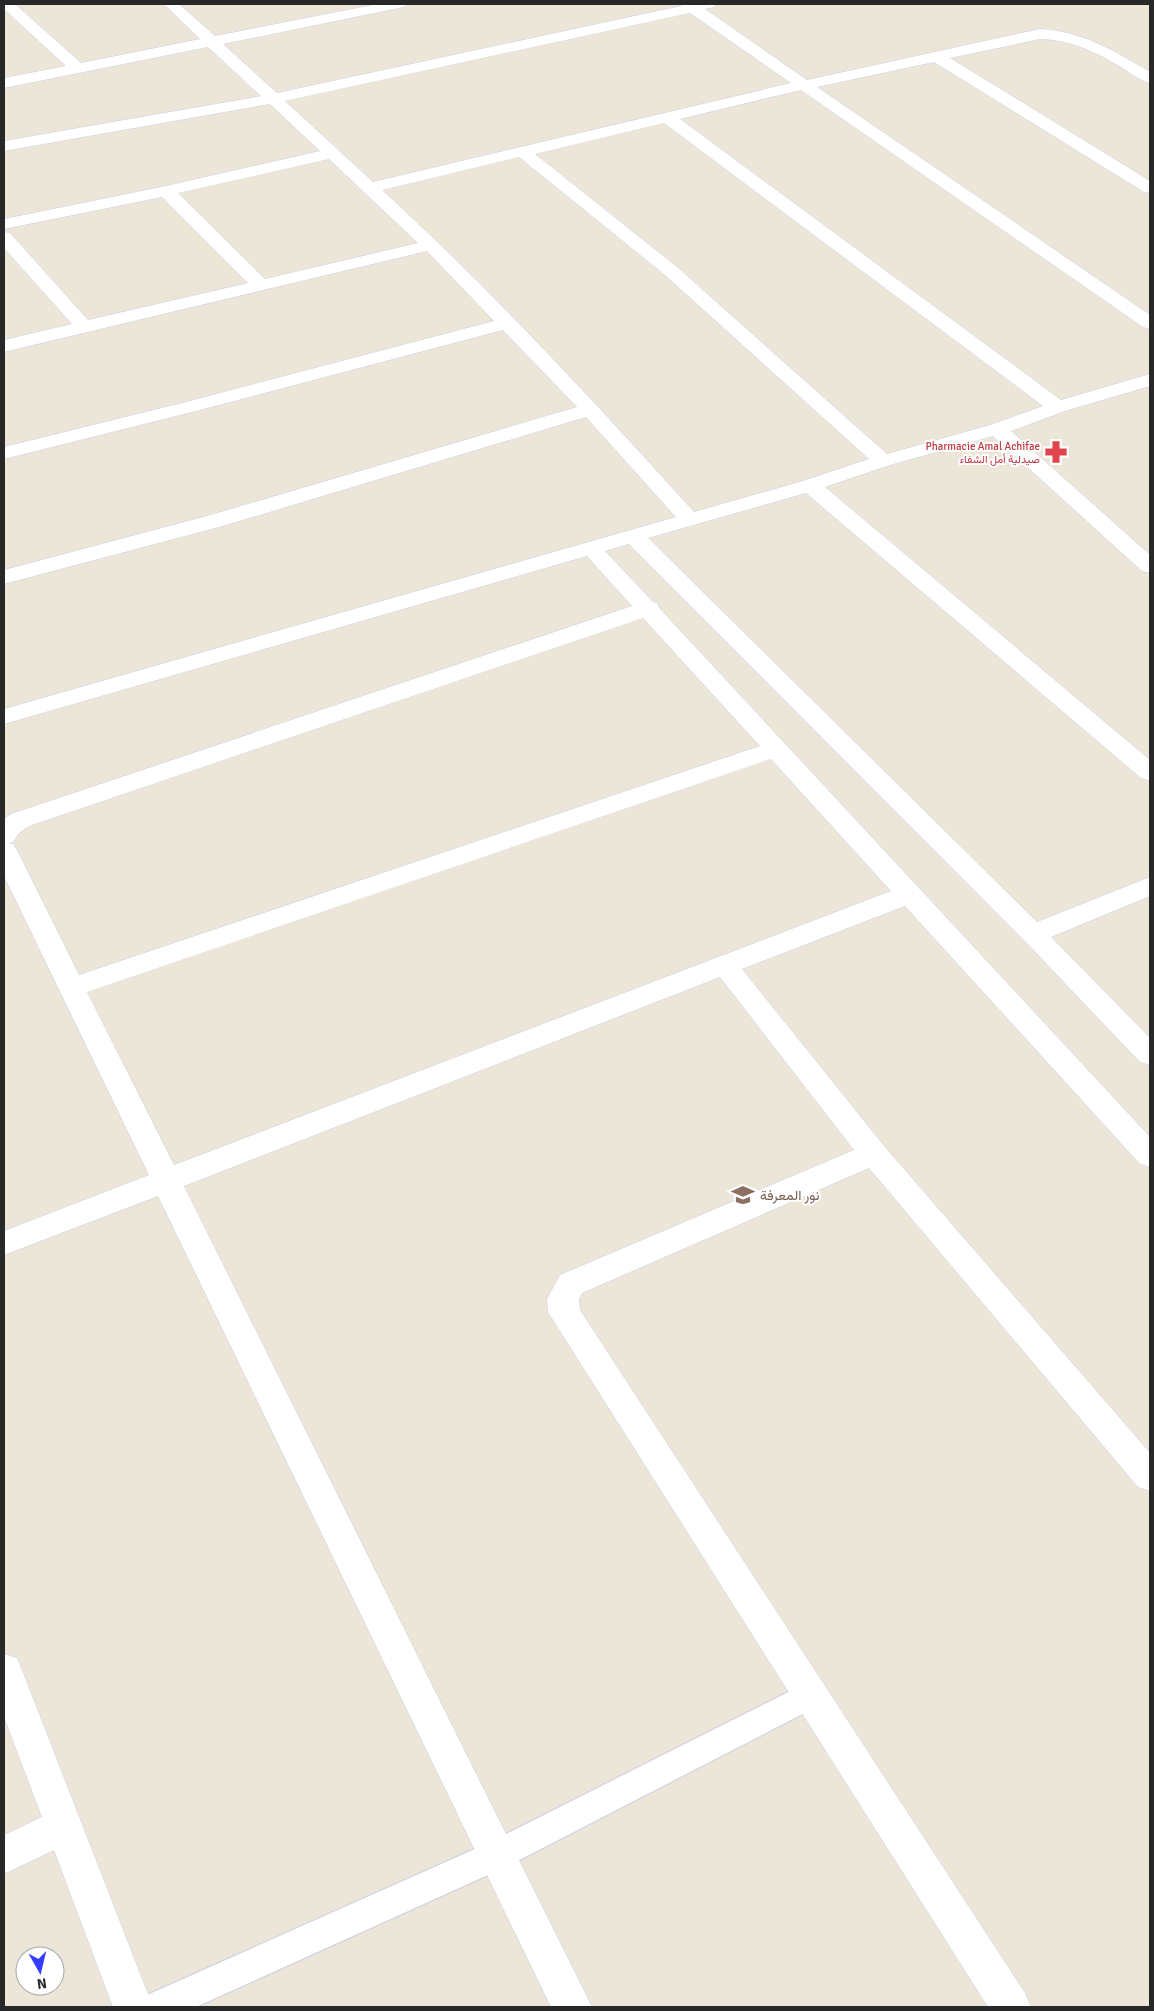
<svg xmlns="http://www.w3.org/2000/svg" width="1154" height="2011" viewBox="0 0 1154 2011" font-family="Signika,Vazirmatn,sans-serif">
	<rect width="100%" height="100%" fill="#ece6d8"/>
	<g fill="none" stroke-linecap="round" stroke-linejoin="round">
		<defs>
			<polygon id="service" points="810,1681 820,1685 825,1695 820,1705 508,1866 196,2007 143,2007 147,1995 486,1844"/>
			<g id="minor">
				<path d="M4 4H15L81 63 200 39 164 4H179L215 36 378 4H406L404 7 399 8 223 44 277 93 681 6 680 4H716L714 7 705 9 807 80 1040 29C1082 31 1115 51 1150 72V83C1139 80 1129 72 1119 66 1094 51 1070 40 1040 39L950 58 1150 181V193L1144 192 934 62 817 87 1150 315V329L1143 327 801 90 680 119 1061 400 1150 374V386L1065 411 1011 431 1150 555V573L1142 571 993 436 890 465 825 487 1150 760V781L1141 778 806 493 648 538 1037 922 1150 877V896L1051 937 1150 1038V1065L1140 1062 1024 940 629 544 605 551 653 602 657 603 660 609 1150 1137V1167L1140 1164 905 906 742 969 884 1146 1150 1453V1491L1138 1487 869 1168 582 1293 579 1299 580 1310 1025 1993 1031 2007H988L548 1312 547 1299 560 1275 854 1150 720 977 184 1186 592 2007H551L158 1196 4 1255V1231L149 1175 4 876V819L11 814 632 606 587 556 4 724V709L676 517 586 417 223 526 4 584V570L207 516 577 407 503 330 200 410 4 459V447L186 402 494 321 427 251 4 352V340L72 324 4 248V232L10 233 88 320 248 283 162 197 4 229V219L166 186 320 151 270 104 4 151V141L261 96 208 47 4 88V78L66 66 4 9ZM690 13 791 83 373 182 285 101ZM664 123 1043 406 990 425 887 454 677 267 535 154ZM519 157 665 275 869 459 803 481 694 512C594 401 492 291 382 190ZM329 159 418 243 265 279 178 193ZM643 618 760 746 79 975 17 850 13 844 9 843 13 842 19 833 29 826ZM771 759 891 891 174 1165 87 992Z"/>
				<polygon points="4,1654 17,1658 22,1670 153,2007 113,2007 54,1850 4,1874 4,1835 42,1817 4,1717"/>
			</g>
		</defs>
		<use href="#service" stroke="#cdcee3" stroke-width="2"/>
		<use href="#minor" stroke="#cdcee3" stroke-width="1"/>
		<use href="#service" fill="#fff" fill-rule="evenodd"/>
		<use href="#minor" fill="#fff" fill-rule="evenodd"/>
	</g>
	<defs>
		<symbol id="pharmacy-bare" viewBox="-9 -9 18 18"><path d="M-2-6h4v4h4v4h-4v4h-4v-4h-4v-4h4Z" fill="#e0444e" stroke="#fff" stroke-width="2.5" paint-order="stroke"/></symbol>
		<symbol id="school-bare" viewBox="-9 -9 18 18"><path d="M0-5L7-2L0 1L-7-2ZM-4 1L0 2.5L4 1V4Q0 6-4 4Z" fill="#8d6e63" stroke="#fff" stroke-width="2.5" paint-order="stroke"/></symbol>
	</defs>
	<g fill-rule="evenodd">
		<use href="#pharmacy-bare" x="1040" y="436" width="32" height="32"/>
		<use href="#school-bare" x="727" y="1179" width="32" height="32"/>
	</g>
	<g text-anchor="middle" stroke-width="4" stroke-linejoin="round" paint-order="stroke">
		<g font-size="11" fill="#be3a42" stroke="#fff" text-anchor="end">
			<text x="1040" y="450">Pharmacie Amal Achifae<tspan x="1040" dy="13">صيدلية أمل الشفاء</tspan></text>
		</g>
		<g font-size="14" fill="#785e54" stroke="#fff" text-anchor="start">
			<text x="760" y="1200">نور المعرفة</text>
		</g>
	</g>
	<rect width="1154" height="2011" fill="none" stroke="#282828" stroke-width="10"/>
	<g transform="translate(40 1971) rotate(172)"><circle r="24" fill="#ffffff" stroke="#a9a9a9"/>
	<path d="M0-4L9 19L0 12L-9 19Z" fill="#323cff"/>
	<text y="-8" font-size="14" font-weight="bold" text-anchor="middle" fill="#282828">N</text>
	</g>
</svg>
